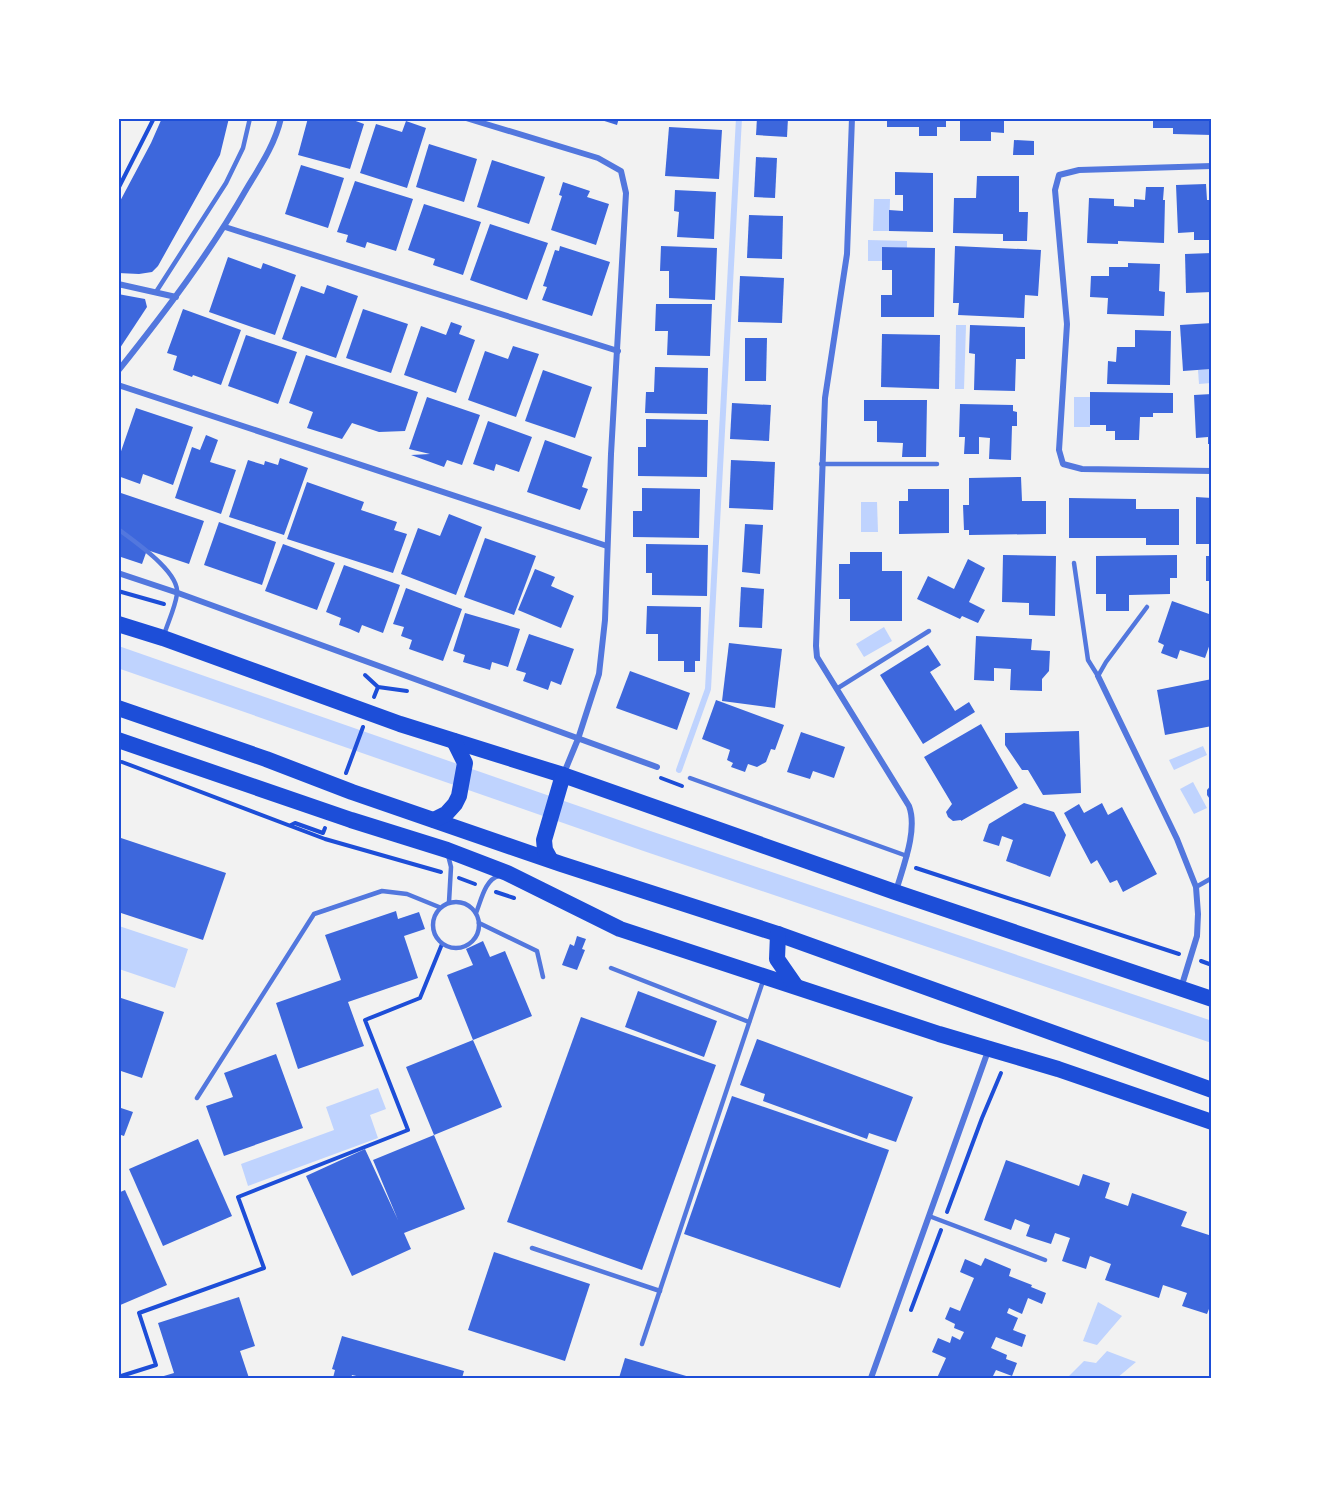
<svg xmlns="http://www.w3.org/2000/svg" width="1330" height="1497" viewBox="0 0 1330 1497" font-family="Quicksand,sans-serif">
	<rect width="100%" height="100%" fill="#f2f2f2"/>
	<g fill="#bfd3fe">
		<polygon points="874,199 890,199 889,231 873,231"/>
		<polygon points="868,240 907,241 907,248 882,247 882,261 868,261"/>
		<polygon points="956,325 966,325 964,389 955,389"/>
		<polygon points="1211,369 1211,383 1199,384 1198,370"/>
		<rect x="1074" y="397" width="16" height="30"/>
		<polygon points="861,502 877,502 878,532 861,532"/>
		<polygon points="884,627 892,641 864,657 856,644"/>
		<polygon points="1203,746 1207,755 1174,770 1169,760"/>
		<polygon points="1193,782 1207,808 1194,814 1180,789"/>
		<polygon points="119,926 188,949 175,988 119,969"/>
		<polygon points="378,1088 386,1109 370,1115 378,1138 248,1186 241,1164 334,1130 326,1107"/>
		<polygon points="1098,1302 1122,1316 1097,1345 1083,1341"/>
		<polygon points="1107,1351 1136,1362 1117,1378 1067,1378 1084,1361 1096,1363"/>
	</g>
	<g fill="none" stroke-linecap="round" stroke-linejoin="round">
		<polyline stroke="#bfd3fe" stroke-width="6" points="679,770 708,689 739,118"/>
		<polyline stroke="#bfd3fe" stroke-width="21" points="118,657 647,841 1212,1032"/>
	</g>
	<g fill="#3d67dc">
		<polygon points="162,118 229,118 220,155 158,266 152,272 139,274 118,273 118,205 151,143"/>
		<polygon points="308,118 354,118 353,120 364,124 350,169 298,155"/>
		<polygon points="595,118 619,118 617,125"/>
		<polygon points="757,118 788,118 787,137 756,135"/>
		<polygon points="887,118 946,118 946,127 937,127 937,136 919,136 919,127 887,127"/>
		<polygon points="960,118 1004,118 1004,133 991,132 991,141 960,141"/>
		<polygon points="1153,118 1212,118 1212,135 1173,134 1173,128 1153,128"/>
		<polygon points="406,121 426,128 407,188 360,173 376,124 402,132"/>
		<polygon points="669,127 722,130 719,179 665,176"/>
		<polygon points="1014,140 1034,141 1034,155 1013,155"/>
		<polygon points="429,144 477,159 464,202 416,187"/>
		<polygon points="756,157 777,158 775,198 754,197"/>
		<polygon points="492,160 545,177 529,224 477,207"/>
		<polygon points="301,165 344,178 328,228 285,214"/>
		<polygon points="895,172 933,173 933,232 889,231 889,210 903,211 903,195 895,195"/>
		<polygon points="977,176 1019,176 1019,212 1028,212 1027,241 1003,241 1003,234 953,233 954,198 976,198"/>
		<polygon points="355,181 413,199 396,251 367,242 365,248 346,242 348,235 337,232"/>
		<polygon points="563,182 590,191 587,197 609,204 596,245 551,230 562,196 559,195"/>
		<polygon points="1206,184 1207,200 1212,200 1212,240 1194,240 1194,232 1178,233 1176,185"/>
		<polygon points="1146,187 1164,187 1163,200 1165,200 1164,243 1118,241 1118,244 1087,243 1089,198 1114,199 1114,206 1134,207 1134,199 1145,200"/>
		<polygon points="675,190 716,192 714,239 677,237 679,212 674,211"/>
		<polygon points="424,204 481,222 463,275 433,265 435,259 408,250"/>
		<polygon points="749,215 783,216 782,259 747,258"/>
		<polygon points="490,224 548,243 527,300 470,280"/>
		<polygon points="560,246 610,262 592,316 542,300 547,287 543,286 555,250 559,251"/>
		<polygon points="661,246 717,248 715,300 669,298 669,271 660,271"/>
		<polygon points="955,246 1041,250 1038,296 1025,295 1024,318 958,315 959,303 953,303"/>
		<polygon points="882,247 935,248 934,317 881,317 881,295 892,295 892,270 882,270"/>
		<polygon points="1212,253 1212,292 1186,293 1185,254"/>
		<polygon points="228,257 261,269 263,263 296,275 275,335 209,312"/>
		<polygon points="1128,263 1160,264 1159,291 1165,292 1164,316 1107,314 1108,298 1090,297 1091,276 1109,276 1109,267 1128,267"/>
		<polygon points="740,276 784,278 782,323 738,322"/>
		<polygon points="327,285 358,296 336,358 282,339 301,286 324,294"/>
		<polygon points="118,294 145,299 147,307 118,351"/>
		<polygon points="656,304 712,304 710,356 667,355 668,331 655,331"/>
		<polygon points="183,309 241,330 221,385 193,375 192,377 173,370 177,356 167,353"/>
		<polygon points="363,309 408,324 391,373 346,358"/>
		<polygon points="451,322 462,326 459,334 475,340 456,393 404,375 421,326 446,335"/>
		<polygon points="1212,323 1211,369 1183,371 1180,325"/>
		<polygon points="970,325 1025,327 1025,359 1016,359 1015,391 974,390 975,354 969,353"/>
		<polygon points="1135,330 1171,331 1170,385 1107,384 1108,361 1116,362 1117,347 1135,347"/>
		<polygon points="882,334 940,335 939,389 881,387"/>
		<polygon points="246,335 297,352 278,404 228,386"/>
		<polygon points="745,338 767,338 766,381 745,381"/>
		<polygon points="513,346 539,354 516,417 468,400 485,351 508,359"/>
		<polygon points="306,355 418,392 405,431 379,432 352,423 342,439 307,428 313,412 289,403"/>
		<polygon points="655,367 708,368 707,414 645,413 646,392 654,392"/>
		<polygon points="543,370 592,387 575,438 525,421"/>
		<polygon points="1090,392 1173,393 1173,413 1153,413 1153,417 1140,417 1139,440 1115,440 1115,431 1106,431 1106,425 1090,425"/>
		<polygon points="1212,394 1212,444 1208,444 1208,437 1196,438 1194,395"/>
		<polygon points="427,397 480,415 462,465 447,460 444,467 411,455 430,454 409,449"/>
		<polygon points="864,400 927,400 926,457 902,457 903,443 877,442 877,421 864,421"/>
		<polygon points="732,403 771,405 769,441 730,439"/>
		<polygon points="960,404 1013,405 1013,411 1017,412 1017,426 1012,426 1011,460 989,459 990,438 979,437 979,454 964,454 965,437 959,437"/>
		<polygon points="136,408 193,427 173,485 143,474 140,484 118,476 118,460"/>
		<polygon points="646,419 708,420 707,477 638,476 638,447 646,447"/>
		<polygon points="488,421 532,437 519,472 496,464 494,471 473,464"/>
		<polygon points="206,435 218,440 210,462 236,470 221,514 175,498 192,447 200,450"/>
		<polygon points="545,440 592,457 582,487 588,489 580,510 527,492"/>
		<polygon points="280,458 308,468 284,535 229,517 248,460 264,465 265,461 278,465"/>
		<polygon points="731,460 775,462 773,510 729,508"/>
		<polygon points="1021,477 1022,501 1046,501 1046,534 969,535 969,530 964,530 963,505 969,505 969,478"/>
		<polygon points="307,482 364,502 361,510 397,522 394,530 407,534 393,573 287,539"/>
		<polygon points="642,488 700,489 699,538 633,537 633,511 642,511"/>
		<polygon points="908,489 949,489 949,533 899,534 899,501 908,501"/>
		<polygon points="118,492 204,521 189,564 147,550 142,564 118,556"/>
		<polygon points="1196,497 1212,498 1212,544 1196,544"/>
		<polygon points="1069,498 1136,499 1136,509 1179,509 1179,545 1146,545 1146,538 1069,538"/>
		<polygon points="449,514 482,527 456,595 401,574 418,528 440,536"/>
		<polygon points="219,522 276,542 262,585 204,565"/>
		<polygon points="745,524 763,525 760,574 742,572"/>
		<polygon points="485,538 536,556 514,615 464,597"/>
		<polygon points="283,544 335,563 317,610 265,591"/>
		<polygon points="646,544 708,545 707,596 652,595 652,573 646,573"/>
		<polygon points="850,552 882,552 882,571 902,571 902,621 850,621 850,599 839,599 839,564 850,564"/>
		<polygon points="1003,555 1056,556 1055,616 1029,615 1029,603 1002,602"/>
		<polygon points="1177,555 1177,578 1170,578 1170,594 1129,595 1129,611 1106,611 1106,594 1096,594 1096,556"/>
		<rect x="1206" y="556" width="6" height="25"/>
		<polygon points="968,559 985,568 969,602 985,610 978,623 962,616 960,619 917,599 928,576 954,589"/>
		<polygon points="344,565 400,585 383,633 362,625 359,633 350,629 339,625 341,618 326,612"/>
		<polygon points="535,569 555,577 551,586 574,596 561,628 518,610"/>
		<polygon points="741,587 764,589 762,628 739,627"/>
		<polygon points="406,588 462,609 443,661 409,649 412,640 401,636 404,627 393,624"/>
		<polygon points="1172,601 1212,615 1212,638 1205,658 1180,650 1177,659 1161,653 1164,645 1158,642"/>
		<polygon points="647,606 701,607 700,661 695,661 695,672 684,672 684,661 658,661 658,634 646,634"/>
		<polygon points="465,613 520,629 508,667 492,662 490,670 463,662 465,655 453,651"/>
		<polygon points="529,634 574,649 561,685 551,681 548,690 523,681 526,673 516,670"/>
		<polygon points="976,636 1032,639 1031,650 1050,651 1049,671 1042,679 1042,691 1010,690 1011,669 994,668 994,681 974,680"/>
		<polygon points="729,643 782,649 775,708 722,701"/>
		<polygon points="928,645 941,665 930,672 955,711 969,702 975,712 923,744 880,675"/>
		<polygon points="630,671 690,693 677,730 616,708"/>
		<polygon points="1212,679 1212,726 1165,735 1157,690"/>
		<polygon points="716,700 784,725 775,750 771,749 766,762 757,767 748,764 745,772 731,767 733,763 727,760 730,750 702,739"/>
		<polygon points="981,724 1018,788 961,821 961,820 953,821 948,817 946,812 952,804 924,757"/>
		<polygon points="1079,731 1081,793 1043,795 1028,770 1022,770 1005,745 1005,733"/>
		<polygon points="801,732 845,747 834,778 813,771 810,779 787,772"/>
		<polygon points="1212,784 1212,802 1207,795 1207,790"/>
		<polygon points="1024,803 1054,812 1066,835 1050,877 1006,861 1013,840 1002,836 999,846 983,841 989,824"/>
		<polygon points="1102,803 1108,815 1122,807 1157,874 1123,892 1117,880 1110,883 1097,860 1091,864 1064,813 1079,804 1084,813"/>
		<polygon points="118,837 226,873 203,940 118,912"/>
		<polygon points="396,911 398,919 419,912 425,929 404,936 418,978 348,1002 364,1046 298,1069 276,1003 341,980 325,935"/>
		<polygon points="577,936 586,939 582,949 585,950 577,970 562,965 570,944 574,946"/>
		<polygon points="483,941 490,957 505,951 532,1016 473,1040 502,1107 434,1135 406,1067 473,1040 447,975 473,965 466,949"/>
		<polygon points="638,991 717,1021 704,1057 625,1027"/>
		<polygon points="118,997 164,1012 142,1078 118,1070"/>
		<polygon points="581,1017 716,1065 642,1270 507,1222"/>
		<polygon points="757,1039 913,1097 896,1142 869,1133 867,1139 763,1101 765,1094 740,1085"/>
		<polygon points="276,1054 303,1128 224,1156 206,1106 233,1097 224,1073"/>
		<polygon points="732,1096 889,1150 840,1288 684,1234"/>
		<polygon points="118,1107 133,1112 124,1136 118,1134"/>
		<polygon points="434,1135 465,1209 404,1233 411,1249 352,1276 306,1176 365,1149 398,1220 373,1160"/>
		<polygon points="198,1139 232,1216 163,1246 129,1169"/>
		<polygon points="1006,1160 1079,1186 1083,1174 1110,1183 1105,1198 1128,1206 1132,1193 1187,1212 1181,1226 1212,1236 1212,1301 1207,1314 1182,1306 1187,1293 1163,1285 1159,1298 1105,1280 1111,1264 1090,1256 1086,1269 1062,1261 1070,1238 1055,1233 1051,1244 1026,1236 1030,1225 1015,1219 1011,1230 984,1220"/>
		<polygon points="125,1190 167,1285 118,1306 118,1193"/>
		<polygon points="494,1252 590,1284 565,1361 468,1330"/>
		<polygon points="985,1258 1011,1269 1009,1276 1032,1285 1031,1287 1046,1293 1042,1304 1028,1298 1022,1314 1009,1308 1007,1313 1018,1318 1013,1330 1026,1335 1022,1347 996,1337 991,1348 1007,1355 1006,1359 1017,1363 1012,1376 996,1370 992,1378 983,1376 982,1378 937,1378 946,1358 932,1352 938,1338 950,1343 952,1336 960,1340 964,1332 954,1328 955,1324 945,1319 950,1307 960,1311 974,1278 960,1272 965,1259 981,1266"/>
		<polygon points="239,1297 255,1346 240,1351 249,1378 157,1378 174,1373 158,1323"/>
		<polygon points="342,1336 464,1371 462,1378 365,1378 352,1375 351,1378 333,1378 335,1370 332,1369"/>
		<polygon points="625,1358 693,1378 619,1378"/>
	</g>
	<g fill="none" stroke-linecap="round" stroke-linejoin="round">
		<g stroke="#1d4ed8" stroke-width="4">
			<polyline points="118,189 154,118"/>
			<polyline points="118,591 164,604"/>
			<polyline points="365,675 378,687 407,691"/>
			<polyline points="374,697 378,687"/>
			<polyline points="122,762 325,839 441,872"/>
			<polyline points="346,773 363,727"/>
			<polyline points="661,778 682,786"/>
			<polyline points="291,825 295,823 323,833 325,828"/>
			<polyline points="916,868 1179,954"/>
			<polyline points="459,878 475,884"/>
			<polyline points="496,892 514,898"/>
			<polyline points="1201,961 1212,965"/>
			<polyline points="947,1212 982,1118 1001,1073"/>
			<polyline points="911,1310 941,1230"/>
			<polyline points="118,1377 156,1365 139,1313 264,1268 238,1197 408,1130 365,1020 420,998 442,944"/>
		</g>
		<g stroke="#5277de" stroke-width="4.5">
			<polyline points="156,292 226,183 243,148 250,118"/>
			<polyline points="821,464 937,464"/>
			<path d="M118 529C135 542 180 572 177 594 175 608 168 622 164 635"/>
			<polyline points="1074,563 1088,660 1098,676 1106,662 1147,607"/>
			<polyline points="838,688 929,631"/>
			<polyline points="690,778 907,856"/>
			<polyline points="448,855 451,867 449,902"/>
			<polyline points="1196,887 1212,878"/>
			<circle cx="456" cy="925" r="23"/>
			<path d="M476 913C481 901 485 879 499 876"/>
			<polyline points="479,923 537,951 543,977"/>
			<polyline points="611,968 749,1022"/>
			<polyline points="197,1098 314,914 382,891 407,894 439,907"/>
			<polyline points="929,1216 1045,1260"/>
			<polyline points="532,1248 660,1291"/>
			<polyline points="642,1344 763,981"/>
		</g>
		<g stroke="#5277de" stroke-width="6">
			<polyline points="466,118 598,158 621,171 626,193 611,454 605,620 599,674 578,739 564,773"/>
			<path d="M852 118 847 254 825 398 816 646 817 657 909 806C918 830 903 867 896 891"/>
			<polyline points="1212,166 1079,170 1059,175 1055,190 1067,324 1059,450 1063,464 1082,469 1212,471"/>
			<polyline points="225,227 618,351"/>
			<polyline points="118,284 176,297"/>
			<path d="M118 371C165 312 210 253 247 188 261 165 275 144 281 118"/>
			<polyline points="118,385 607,546"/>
			<polyline points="118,573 178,593 657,767"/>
			<polyline points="1098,676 1177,839 1196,887 1198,914 1197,936 1181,988"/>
			<polyline points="871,1378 988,1051"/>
		</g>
		<g stroke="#1d4ed8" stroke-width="16">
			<polyline points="118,624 163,638 400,724 563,775 895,892 1212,999"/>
			<polyline points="118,708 266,759 352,792 561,864 778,934 1212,1090"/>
			<polyline points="118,740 351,820 447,850 507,873 620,929 939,1034 1058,1069 1212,1122"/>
			<polyline points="434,820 446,814 455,804 459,796 465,763 454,741"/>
			<polyline points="550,859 545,850 544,840 563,775"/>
			<polyline points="778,934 777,959 795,985"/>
		</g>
	</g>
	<rect width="1330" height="1497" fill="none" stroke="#ffffff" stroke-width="240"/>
	<rect x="120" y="120" width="1090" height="1257" fill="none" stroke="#1d4ed8" stroke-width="2"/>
</svg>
